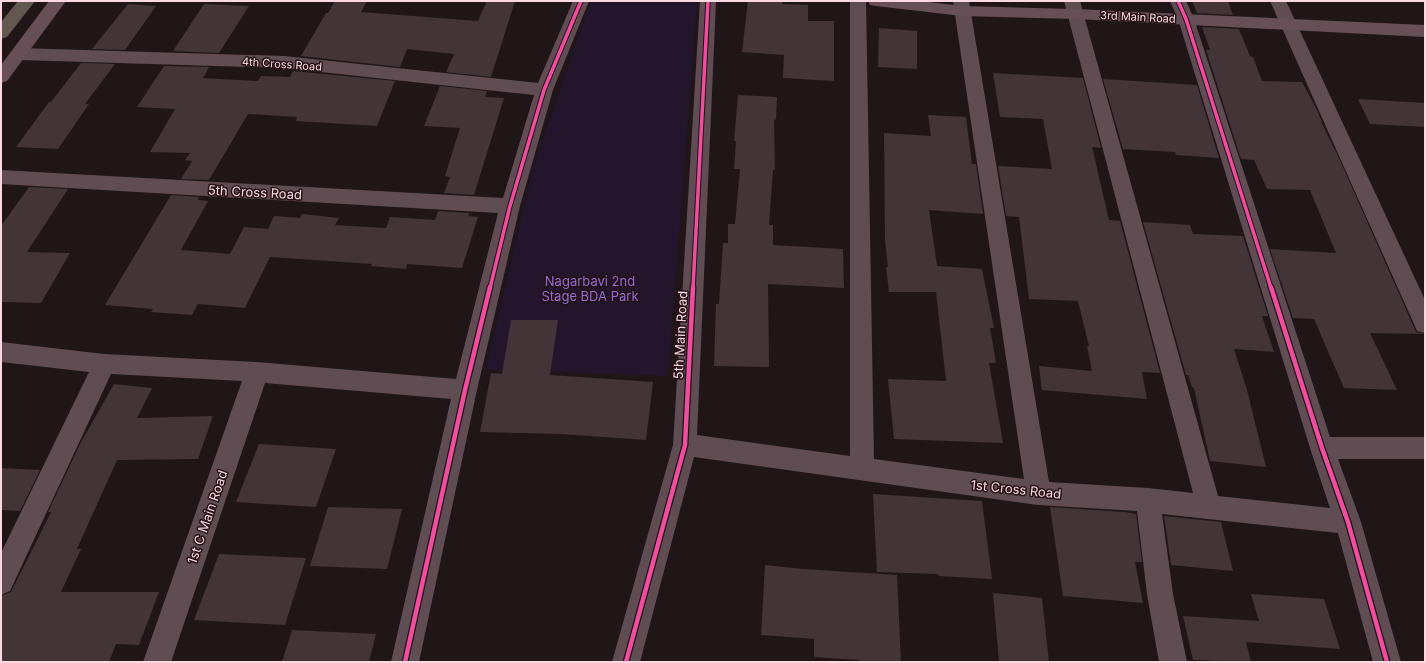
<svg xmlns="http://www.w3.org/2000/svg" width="1426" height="663" viewBox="0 0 1426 663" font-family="Inter,sans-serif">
	<rect width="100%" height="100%" fill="#201618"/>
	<polygon fill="#23152b" points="591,1 697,1 668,376 486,369 533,168"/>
	<g fill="#423437">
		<polygon points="335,1 367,1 361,12 478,21 487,1 515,1 491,77 446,72 454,54 407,49 400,67 301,56 326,13 328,13"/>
		<polygon points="748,1 783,1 782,4 808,5 808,21 834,21 834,81 783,78 784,55 742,52"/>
		<polygon points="1192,1 1228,1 1233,15 1197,13"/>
		<polygon points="128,4 156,6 125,50 92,49"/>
		<polygon points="204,4 249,6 219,53 173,51"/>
		<polygon points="1202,27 1239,29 1250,56 1253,57 1262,81 1302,82 1316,108 1322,122 1321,122 1339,158 1416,332 1425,334 1370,333 1397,390 1344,388 1314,319 1293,318 1270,249 1336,253 1310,190 1267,189 1254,160 1241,159 1206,50 1210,50"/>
		<polygon points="879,28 917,31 917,69 878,67"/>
		<polygon points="81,63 115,64 85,104 89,104 58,149 16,147 49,102 51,102"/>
		<polygon points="164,66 209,67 203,78 258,81 261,76 290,77 293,71 395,81 377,126 296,121 297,117 248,114 209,180 181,179 192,161 185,160 190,153 150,152 175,109 137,107"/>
		<polygon points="993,73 1083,78 1101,148 1092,147 1109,220 1120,221 1160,373 1142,372 1147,399 1042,390 1039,366 1092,371 1087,346 1089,346 1078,301 1029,299 1019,217 1006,216 998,166 1052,169 1043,119 1000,117"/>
		<polygon points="1103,79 1197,85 1219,158 1176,155 1175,152 1123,149"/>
		<polygon points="440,86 487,91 485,97 504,98 474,195 444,193 450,177 445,176 460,128 424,126"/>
		<polygon points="738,95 777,97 776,120 774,119 775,170 773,170 769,225 773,225 773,245 843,249 844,288 768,284 769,367 714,366 716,304 719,304 723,243 728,243 728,224 735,224 740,169 734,169 736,141 734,141"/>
		<polygon points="1358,99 1425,103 1425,127 1370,124"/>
		<polygon points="928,115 966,117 972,164 976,164 983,214 929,210 937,266 982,269 994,328 990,328 996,363 989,363 1003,443 894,439 888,379 946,381 936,292 889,292 886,267 888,267 885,241 884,133 931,136"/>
		<polygon points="29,187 68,189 27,252 70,253 41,303 1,302 1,226"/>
		<polygon points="171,195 199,197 198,200 208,201 181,250 230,254 244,227 268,229 274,216 300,218 302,214 339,218 335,225 386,228 390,217 435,220 438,211 469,213 468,216 478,217 462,268 407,264 406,269 371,266 372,264 270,257 245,308 198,304 192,315 151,312 153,309 105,305"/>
		<polygon points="1143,222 1190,225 1193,234 1243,236 1268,316 1262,316 1274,352 1234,349 1247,390 1266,467 1210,461 1194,388 1192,387 1188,375 1186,375"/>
		<polygon points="511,320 558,320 550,375 653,382 646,440 561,434 480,432 491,373 502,374"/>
		<polygon points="114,384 152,388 137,418 213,416 198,459 117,460 77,549 81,549 61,592 159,592 139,645 116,644 109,662 1,662 1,596 11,592 51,512 48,512 80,444"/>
		<polygon points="259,444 336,449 316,507 236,502"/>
		<polygon points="1,468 40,470 20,511 1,510"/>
		<polygon points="873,494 982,501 992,579 939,576 938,574 877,572"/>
		<polygon points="328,507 402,509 387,569 310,566"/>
		<polygon points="1050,507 1125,512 1136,514 1142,562 1135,562 1143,603 1063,596"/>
		<polygon points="1164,516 1221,522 1233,571 1171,565"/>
		<polygon points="219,554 306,558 285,625 194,620"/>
		<polygon points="765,565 803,569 897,575 901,662 859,662 859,660 814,657 814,639 761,635"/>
		<polygon points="993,593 1042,598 1049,662 999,662"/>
		<polygon points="1251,594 1324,599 1340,649 1246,642 1251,662 1193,660 1183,616 1259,621"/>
		<polygon points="292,630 376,634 369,662 282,662"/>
	</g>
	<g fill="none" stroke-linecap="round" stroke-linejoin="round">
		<g fill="#604c53" fill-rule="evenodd">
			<polygon points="573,1 589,1 553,90 520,206 477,390 419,662 391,662 451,399 265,383 171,662 143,662 242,381 111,374 10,591 1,595 1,553 89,372 1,362 1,342 104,354 257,362 456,379 498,213 1,184 1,170 503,198 534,95 284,68 19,60 13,58 10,54 13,50 19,48 284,56 538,83"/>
			<polygon points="700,1 716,1 697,435 850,456 850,1 866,1 874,459 1024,479 953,1 969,1 1049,482 1148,488 1193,493 1064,1 1080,1 1218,496 1330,508 1310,448 1178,19 1170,1 1186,1 1194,19 1330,437 1425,437 1425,459 1338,459 1361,522 1401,662 1373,662 1338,533 1162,514 1173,594 1187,662 1159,662 1147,594 1137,511 1038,505 694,457 640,662 612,662 673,445"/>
			<polygon points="1270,1 1286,1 1425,300 1425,333 1417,331 1414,324"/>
		</g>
		<g fill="#664f57" fill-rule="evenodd">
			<polygon points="49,1 66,1 7,81 1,83 1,65"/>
			<polygon points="868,1 921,1 962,6 1075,9 1425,25 1425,37 1075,19 962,16 876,6 870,5"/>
		</g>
		<polygon fill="#63584f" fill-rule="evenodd" points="18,1 35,1 7,37 1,39 1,22"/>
		<defs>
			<g id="cycleway-far1">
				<polyline points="1178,1 1186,19 1271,288"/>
				<polyline points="490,288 510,206 544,90 581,1"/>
				<polyline points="693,288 708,1"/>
			</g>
			<g id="cycleway">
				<polyline points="1271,287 1322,448 1348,522 1387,662"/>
				<polyline points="405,662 465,390 490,287"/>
				<polyline points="626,662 685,445 693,287"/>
			</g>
		</defs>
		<use href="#cycleway-far1" stroke="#251116" stroke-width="5.5"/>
		<use href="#cycleway" stroke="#251116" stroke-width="7"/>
		<use href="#cycleway-far1" stroke="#ef4d9e" stroke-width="3.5"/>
		<use href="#cycleway" stroke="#ef4d9e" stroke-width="4.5"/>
	</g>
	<g text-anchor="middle" stroke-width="3" stroke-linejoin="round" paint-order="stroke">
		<g font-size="11" fill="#fbd9e2" stroke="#251116">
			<text transform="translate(1138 17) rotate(3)" y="4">3rd Main Road</text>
			<text transform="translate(282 64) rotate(4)" y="4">4th Cross Road</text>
		</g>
		<g font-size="13" fill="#fbd9e2" stroke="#251116">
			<text transform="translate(255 192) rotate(3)" y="5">5th Cross Road</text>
			<text transform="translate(680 335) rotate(-87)" y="5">5th Main Road</text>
			<text transform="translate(1016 489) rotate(6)" y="5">1st Cross Road</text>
			<text transform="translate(207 517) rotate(-71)" y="5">1st C Main Road</text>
		</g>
		<g font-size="13" fill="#916bd5" stroke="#251116">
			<text x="590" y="286">Nagarbavi 2nd<tspan x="590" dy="15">Stage BDA Park</tspan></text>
		</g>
	</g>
	<rect width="1426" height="663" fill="none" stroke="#fbd9e2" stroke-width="4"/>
</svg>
